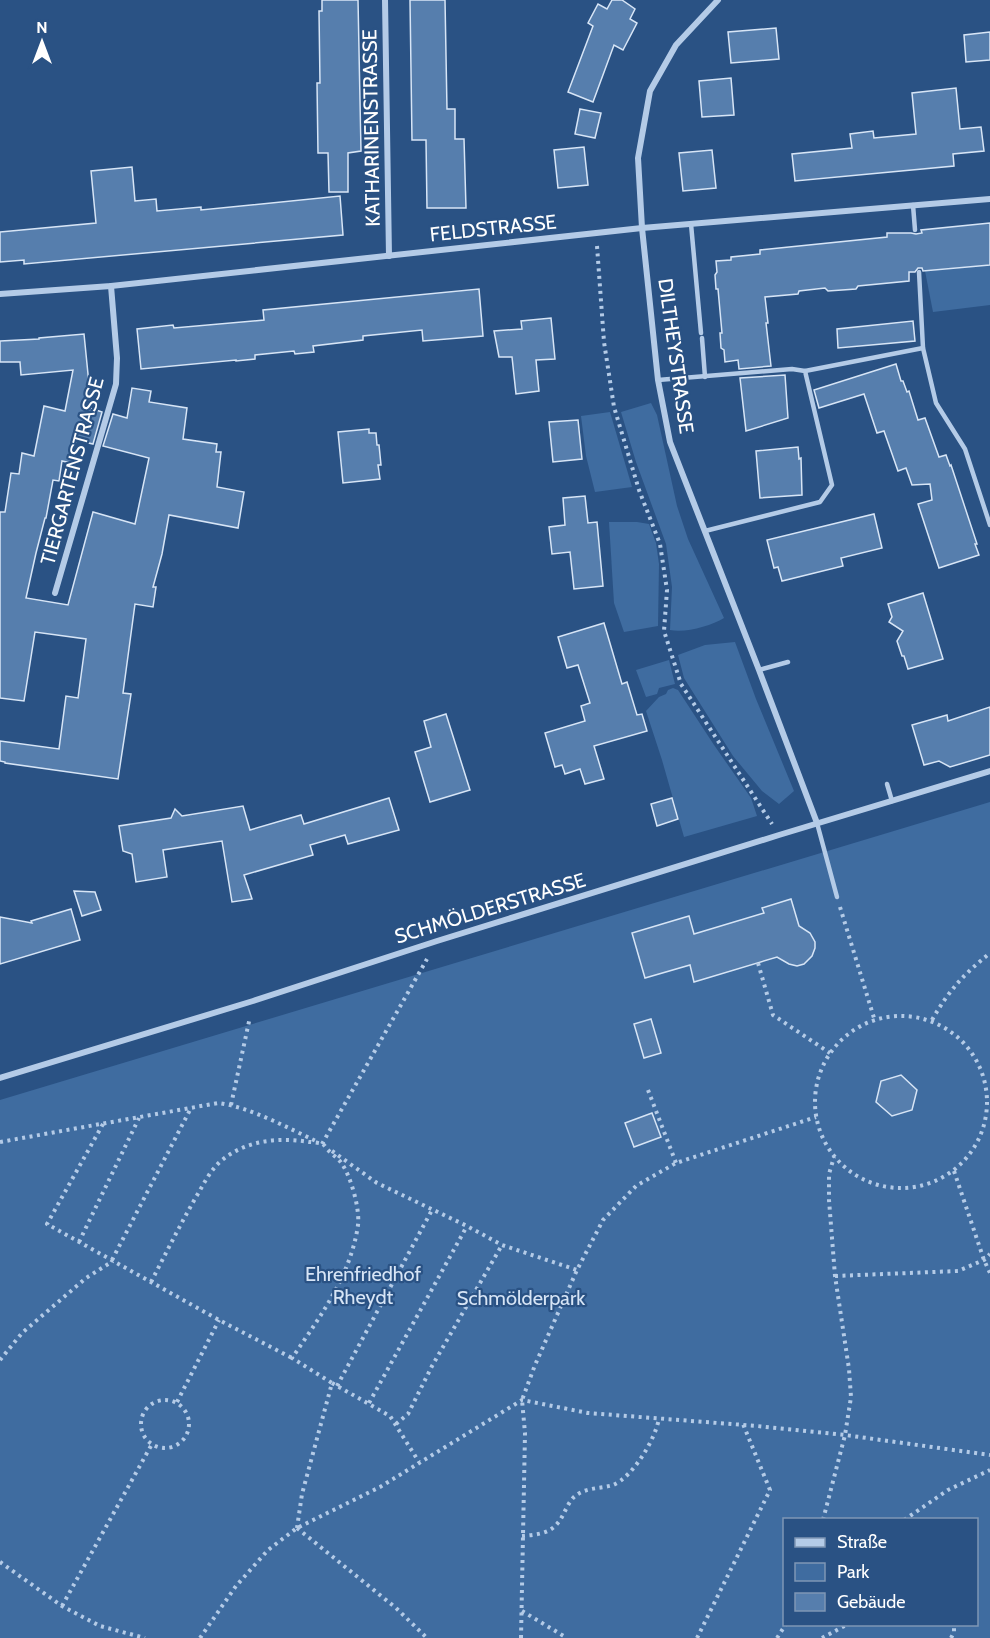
<svg xmlns="http://www.w3.org/2000/svg" width="990" height="1638" viewBox="0 0 990 1638" font-family="Cabin,sans-serif">
	<rect width="100%" height="100%" fill="#2a5284"/>
	<g fill="#3f6ca0" fill-rule="evenodd">
		<polygon points="990,265 990,305 933,312 925,271"/>
		<path d="M651 403 657 415 677 506 688 539 724 618C711 626 686 633 670 630L672 587 666 544 636 462 621 412Z"/>
		<polygon points="610,412 632,487 595,492 586,456 581,416"/>
		<polygon points="609,522 637,522 649,524 656,543 659,564 658,626 624,632 614,603"/>
		<polygon points="735,642 756,699 794,791 779,804 762,791 733,756 684,678 678,655 705,645"/>
		<polygon points="669,660 675,684 659,688 657,694 646,697 636,670"/>
		<polygon points="673,688 678,690 714,745 751,798 757,816 684,837 662,760 646,711 659,697 666,694 668,690"/>
		<path d="M990 802V1638H0V1100ZM784 1520H976V1624H784Z"/>
	</g>
	<g fill="#567ead" stroke="#d7e5f6" stroke-width="1.5">
		<polygon points="322,0 358,0 361,151 348,153 348,192 329,192 328,153 318,153 317,83 320,83 319,11 322,11"/>
		<polygon points="410,0 445,0 447,109 455,109 455,139 464,139 466,208 427,208 426,140 412,140"/>
		<polygon points="612,0 622,0 635,9 630,19 637,23 623,50 614,45 593,102 568,92 593,26 588,23 598,4 607,9"/>
		<polygon points="776,28 779,59 731,63 728,32"/>
		<polygon points="990,32 990,60 966,62 964,35"/>
		<polygon points="731,78 734,115 702,117 699,81"/>
		<polygon points="956,88 960,129 981,127 984,151 953,154 954,166 795,181 792,154 852,148 850,134 873,131 874,138 916,134 912,93"/>
		<polygon points="580,109 601,113 595,138 575,134"/>
		<polygon points="584,147 588,185 558,188 554,150"/>
		<polygon points="712,150 716,188 683,191 679,153"/>
		<polygon points="132,167 135,201 156,199 157,211 201,207 201,210 340,196 343,235 24,264 24,260 0,262 0,232 96,223 91,171"/>
		<polygon points="990,223 990,265 923,271 922,268 918,268 915,272 909,272 909,281 858,286 856,289 828,291 825,288 799,291 798,294 765,297 768,323 766,323 771,366 739,369 738,360 725,362 724,350 721,348 720,333 722,333 718,289 716,289 715,275 717,272 716,261 731,260 731,257 760,254 760,250 887,237 887,233 911,233 916,234 922,233 921,230"/>
		<polygon points="479,289 483,336 423,341 422,330 363,336 363,340 313,346 314,352 295,354 294,351 255,355 255,359 236,361 236,360 141,369 137,329 173,325 174,328 264,320 263,310"/>
		<polygon points="551,318 555,359 536,360 539,391 516,394 512,357 499,357 494,331 522,329 521,321"/>
		<polygon points="913,321 915,341 838,348 837,329"/>
		<polygon points="84,334 90,394 87,407 102,412 93,444 76,440 71,463 62,461 59,481 53,480 46,518 45,518 36,553 26,598 68,605 93,512 135,524 149,458 103,446 113,414 127,418 132,388 151,391 149,402 187,408 183,439 217,444 216,452 221,452 217,487 244,492 238,528 169,515 162,554 153,587 156,587 153,607 135,604 123,693 131,694 118,779 5,763 5,762 0,761 0,741 59,749 66,696 78,698 86,639 35,632 24,701 0,698 0,512 5,512 11,473 19,474 22,453 34,456 44,406 65,411 73,370 21,375 20,362 0,362 0,341 39,339 39,338"/>
		<polygon points="896,364 901,381 903,381 907,392 909,391 918,420 925,418 939,457 946,455 950,466 951,465 977,544 975,544 979,555 939,568 918,504 932,500 930,484 912,485 906,468 898,471 884,431 877,433 864,394 819,408 814,390"/>
		<polygon points="785,375 788,418 746,431 740,378"/>
		<polygon points="578,420 582,459 553,462 549,422"/>
		<polygon points="369,429 369,433 376,433 377,445 379,445 381,465 378,465 380,479 343,483 338,432"/>
		<polygon points="798,447 799,459 801,458 802,495 760,498 756,451"/>
		<polygon points="585,496 588,523 597,522 603,586 574,589 570,552 552,554 549,527 565,525 563,498"/>
		<polygon points="874,514 882,548 841,558 843,566 782,581 778,567 774,568 767,540"/>
		<polygon points="923,593 943,659 908,669 904,656 902,656 897,641 903,631 889,622 892,617 888,604"/>
		<polygon points="604,623 622,684 627,682 637,715 642,714 647,731 594,746 604,779 585,784 580,769 565,774 562,765 555,767 545,733 585,721 581,706 590,703 578,665 567,668 558,637"/>
		<polygon points="990,707 990,755 950,767 939,761 924,765 912,725 947,715 948,721"/>
		<polygon points="446,714 470,790 430,802 415,752 431,747 424,721"/>
		<polygon points="389,798 399,830 348,844 345,835 310,845 313,855 244,875 252,899 232,902 222,841 163,850 167,877 136,882 132,854 123,851 119,826 171,818 175,809 182,816 243,806 250,830 301,815 304,824"/>
		<polygon points="672,798 678,819 657,826 651,804"/>
		<polygon points="74,891 95,892 101,910 82,916"/>
		<polygon points="791,899 799,926 810,933 815,942 815,948 812,956 804,964 797,966 789,964 777,957 694,982 690,965 645,978 632,933 689,916 694,934 764,913 762,908"/>
		<polygon points="71,909 80,940 0,964 0,917 32,923 31,921"/>
		<polygon points="651,1019 661,1053 644,1058 634,1024"/>
		<polygon points="901,1075 917,1090 912,1110 892,1116 876,1102 881,1081"/>
		<polygon points="652,1113 661,1137 634,1147 625,1123"/>
	</g>
	<g fill="none" stroke-linecap="round" stroke-linejoin="round">
		<g stroke="#b4cbe7" stroke-width="4" stroke-dasharray="3 4.5" stroke-linecap="butt">
			<polyline points="597,246 604,342 614,407 639,490 660,544 667,590 664,631 681,684 772,824"/>
			<polyline points="840,907 874,1018"/>
			<polyline points="758,963 773,1015 830,1053"/>
			<circle cx="901" cy="1102" r="86"/>
			<path d="M932 1020C949 990 964 974 990 953"/>
			<polyline points="648,1090 676,1163"/>
			<polyline points="231,1105 250,1017"/>
			<polyline points="103,1124 47,1224 219,1320 292,1358"/>
			<path d="M0 1142 218 1103C250 1107 288 1128 318 1142"/>
			<polyline points="322,1144 427,959"/>
			<polyline points="332,1151 377,1183 467,1226 502,1245 577,1270"/>
			<polyline points="954,1171 984,1260 990,1273"/>
			<polyline points="79,1242 139,1118"/>
			<polyline points="112,1260 191,1108"/>
			<polyline points="835,1276 958,1271 984,1260 990,1254"/>
			<path d="M151 1282C166 1253 180 1225 196 1197 204 1184 210 1170 222 1160 247 1140 279 1137 309 1142 313 1142 319 1143 323 1144 325 1146 327 1149 329 1151 333 1155 339 1159 342 1164 351 1177 360 1209 358 1225 351 1275 320 1317 292 1358L332 1383 302 1494 297 1528"/>
			<polyline points="0,1360 22,1333 86,1278 113,1261"/>
			<polyline points="332,1383 390,1416 419,1462"/>
			<polyline points="337,1386 432,1210"/>
			<circle cx="165" cy="1424" r="24"/>
			<polyline points="177,1402 219,1320"/>
			<polyline points="369,1403 467,1226"/>
			<polyline points="396,1424 408,1414 432,1366 502,1245"/>
			<polyline points="823,1520 845,1435 851,1397 849,1369 835,1276 829,1200 829,1174 834,1157"/>
			<polyline points="904,1520 948,1490 990,1470"/>
			<polyline points="297,1528 396,1608 427,1638"/>
			<path d="M522 1536C534 1535 548 1534 556 1525 564 1517 566 1505 574 1497 585 1487 600 1489 613 1485 633 1477 656 1438 659 1418"/>
			<polyline points="0,1562 62,1606 100,1626 145,1638"/>
			<polyline points="62,1606 152,1444"/>
			<polyline points="522,1611 567,1638"/>
			<polyline points="200,1638 236,1586 268,1550 297,1528 380,1487 522,1400 588,1413 757,1426 845,1435 990,1455"/>
			<polyline points="521,1638 525,1433 522,1400 535,1365 577,1270 603,1220 636,1186 676,1163 816,1117"/>
			<polyline points="697,1638 770,1490 743,1424"/>
			<polyline points="777,1638 786,1624"/>
			<polyline points="822,1638 848,1624"/>
			<polyline points="951,1638 954,1632 954,1624"/>
		</g>
		<g stroke="#b4cbe7" stroke-width="4.5">
			<polyline points="913,205 915,230"/>
			<polyline points="691,224 701,333"/>
			<polyline points="919,272 923,348"/>
			<polyline points="702,338 705,377"/>
			<polyline points="805,371 923,348 936,403 965,449 990,525"/>
			<polyline points="658,380 792,369 805,371 832,485 820,502 705,531"/>
			<polyline points="759,670 788,662"/>
			<polyline points="887,784 892,801"/>
			<polyline points="817,823 837,897"/>
		</g>
		<g stroke="#b4cbe7" stroke-width="6">
			<polyline points="385,0 389,256"/>
			<polyline points="718,0 676,45 650,91 638,158 642,228 658,380 670,442 759,670 817,823"/>
			<polyline points="0,294 111,286 642,228 990,199"/>
			<polyline points="55,593 116,384 117,358 111,286"/>
			<polyline points="0,1078 253,1001 437,941 779,835 990,771"/>
		</g>
	</g>
	<g text-anchor="middle" stroke-width="4.5" stroke-linejoin="round" paint-order="stroke">
		<g font-size="20" fill="#fff" stroke="#2a5284">
			<text transform="translate(371 128) rotate(-91)" y="7">KATHARINENSTRASSE</text>
			<text transform="translate(493 228) rotate(-6)" y="7">FELDSTRASSE</text>
			<text transform="translate(676 356) rotate(82)" y="7">DILTHEYSTRASSE</text>
			<text transform="translate(72 471) rotate(-75)" y="7">TIERGARTENSTRASSE</text>
			<text transform="translate(490 908) rotate(-17)" y="7">SCHMÖLDERSTRASSE</text>
		</g>
		<g font-size="20" fill="#d7e5f6" stroke="#2a5284">
			<text x="363" y="1281">Ehrenfriedhof<tspan x="363" dy="23">Rheydt</tspan></text>
			<text x="521" y="1305">Schmölderpark</text>
		</g>
	</g>
	<rect x="783" y="1518" width="195" height="108" fill="#2a5284" stroke="#7f97b5" stroke-width="1.5"/>
	<rect x="795" y="1538" width="30" height="9" fill="#b4cbe7" stroke="#7f97b5" stroke-width="1.5"/>
	<text x="837" y="1548" font-size="18" fill="#ffffff">Straße</text>
	<rect x="795" y="1563" width="30" height="18" fill="#3f6ca0" stroke="#7f97b5" stroke-width="1.5"/>
	<text x="837" y="1578" font-size="18" fill="#ffffff">Park</text>
	<rect x="795" y="1593" width="30" height="18" fill="#567ead" stroke="#7f97b5" stroke-width="1.5"/>
	<text x="837" y="1608" font-size="18" fill="#ffffff">Gebäude</text>
	<g transform="translate(42 42)" stroke="#2a5284" stroke-width="4.5" paint-order="stroke">
	<path d="M0-4.5L10 22L0 15L-10 22Z" fill="#ffffff"/>
	<text y="-9" font-size="16" font-weight="bold" text-anchor="middle" fill="#ffffff">N</text>
	</g>
</svg>
